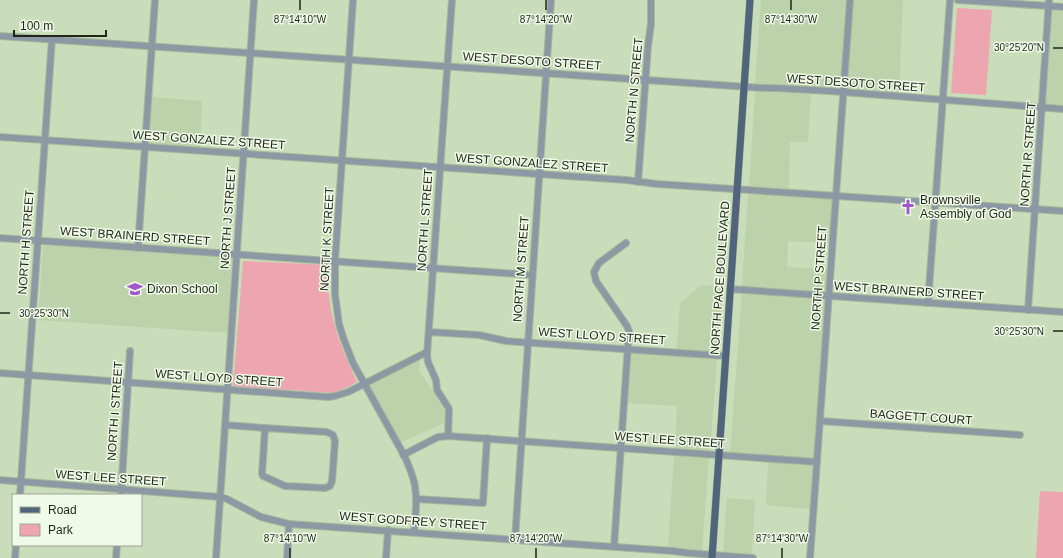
<svg xmlns="http://www.w3.org/2000/svg" width="1063" height="558" viewBox="0 0 1063 558" font-family="Arial,sans-serif">
	<rect width="100%" height="100%" fill="#c9ddba"/>
	<g fill="#bcd2aa">
		<polygon points="761,0 846,0 840,89 775,84 755,84"/>
		<polygon points="853,0 903,0 899,94 847,90"/>
		<polygon points="1052,10 1063,11 1063,105 1045,104"/>
		<polygon points="755,91 811,94 808,142 790,142 789,188 823,191 749,186"/>
		<polygon points="151,97 202,101 200,147 148,144"/>
		<polygon points="748,193 833,198 829,243 788,241 787,267 828,269 826,292 742,286"/>
		<polygon points="43,245 232,258 228,333 38,320"/>
		<polygon points="701,285 722,287 718,352 677,349 680,303"/>
		<polygon points="742,293 826,299 814,459 730,452"/>
		<polygon points="630,353 717,359 710,451 675,448 677,406 627,403"/>
		<polygon points="420,359 419,370 446,413 446,422 400,443 369,385"/>
		<polygon points="674,455 709,458 702,551 668,547"/>
		<polygon points="768,462 814,466 810,509 766,505"/>
		<polygon points="727,498 755,500 752,554 723,552"/>
	</g>
	<g fill="#eda6af">
		<polygon points="957,8 992,10 986,95 951,93"/>
		<path d="M243 261 330 265C330 275 328 286 329 296 332 327 344 354 357 382L348 387 332 393 233 386Z"/>
		<polygon points="1040,491 1063,492 1063,558 1036,558"/>
	</g>
	<g fill="none" stroke-linecap="round" stroke-linejoin="round">
		<defs>
			<g id="minor">
				<path d="M353 0 335 261V294L339 324 344 340 353 363 405 457C409 467 414 477 415 487 418 502 415 518 414 532"/>
				<polyline points="958,0 1063,7"/>
				<polyline points="0,36 763,88 774,88 829,91 1063,109"/>
				<polyline points="0,137 626,180 657,184 1063,211"/>
				<polyline points="638,182 648,46 651,24 651,0"/>
				<polyline points="0,238 532,275"/>
				<polyline points="138,248 155,0"/>
				<polyline points="730,289 1063,312"/>
				<polyline points="928,303 950,0"/>
				<polyline points="1028,310 1049,0"/>
				<polyline points="429,332 479,335 506,341 725,356"/>
				<polyline points="0,373 328,397 335,396 348,392 427,352"/>
				<polyline points="820,421 1020,435"/>
				<polyline points="225,425 265,428"/>
				<polygon points="265,428 327,432 333,435 335,441 332,481 330,486 325,488 285,486 263,476 262,474"/>
				<polyline points="448,436 449,409 437,390 436,380 428,362 427,355 452,0"/>
				<polyline points="403,455 438,437 448,436 817,462"/>
				<polyline points="0,480 220,497 227,499 261,517 289,524 673,551 688,553 753,558"/>
				<polyline points="20,495 52,39"/>
				<polyline points="121,495 130,351"/>
				<polyline points="416,499 483,503 487,438"/>
				<polyline points="515,539 551,0"/>
				<polyline points="614,547 629,331 627,326 596,281 594,272 599,263 626,243"/>
				<polyline points="15,558 16,545"/>
				<polyline points="116,558 117,545"/>
				<polyline points="216,558 254,0"/>
				<polyline points="287,558 289,524"/>
				<polyline points="386,558 388,530"/>
				<polyline points="810,558 850,0"/>
			</g>
			<polyline id="major" points="712,558 750,0"/>
		</defs>
		<use href="#minor" stroke="#a7b89a" stroke-width="8"/>
		<use href="#major" stroke="#a7b89a" stroke-width="8"/>
		<use href="#minor" stroke="#8c98a4" stroke-width="6"/>
		<use href="#major" stroke="#50657b" stroke-width="7"/>
	</g>
	<path fill="none" stroke="#1f2619" stroke-width="1.5" d="M300 10V0M546 10V0M791 10V0M1053 48H1063M0 313H10M1053 331H1063M290 558V548M536 558V548M782 558V548"/>
	<defs>
		<symbol id="church-bare" viewBox="-9 -9 18 18"><path d="M-1.2-6h2.4v3.5h3.3v2.4h-3.3V6h-2.4V-.1h-3.3v-2.4h3.3Z" fill="#a158cb" stroke="#f0fae8" stroke-width="2.5" paint-order="stroke"/></symbol>
		<symbol id="school-bare" viewBox="-9 -9 18 18"><path d="M0-5L7-2L0 1L-7-2ZM-4 1L0 2.5L4 1V4Q0 6-4 4Z" fill="#a158cb" stroke="#f0fae8" stroke-width="2.5" paint-order="stroke"/></symbol>
	</defs>
	<g fill-rule="evenodd">
		<use href="#church-bare" x="897" y="196" width="22" height="22"/>
		<use href="#school-bare" x="124" y="278" width="22" height="22"/>
	</g>
	<g text-anchor="middle" stroke-width="3" stroke-linejoin="round" paint-order="stroke">
		<g font-size="12" fill="#1f2619" stroke="#f0fae8">
			<text transform="translate(532 61) rotate(4)" y="4">WEST DESOTO STREET</text>
			<text transform="translate(856 83) rotate(4)" y="4">WEST DESOTO STREET</text>
			<text transform="translate(634 90) rotate(-85)" y="4">NORTH N STREET</text>
			<text transform="translate(209 140) rotate(4)" y="4">WEST GONZALEZ STREET</text>
			<text transform="translate(1028 154) rotate(-86)" y="4">NORTH R STREET</text>
			<text transform="translate(532 163) rotate(4)" y="4">WEST GONZALEZ STREET</text>
			<text transform="translate(228 218) rotate(-86)" y="4">NORTH J STREET</text>
			<text transform="translate(425 220) rotate(-86)" y="4">NORTH L STREET</text>
			<text transform="translate(135 236) rotate(4)" y="4">WEST BRAINERD STREET</text>
			<text transform="translate(327 239) rotate(-87)" y="4">NORTH K STREET</text>
			<text transform="translate(26 242) rotate(-86)" y="4">NORTH H STREET</text>
			<text transform="translate(521 269) rotate(-86)" y="4">NORTH M STREET</text>
			<text transform="translate(720 278) rotate(-86)" y="4">NORTH PACE BOULEVARD</text>
			<text transform="translate(819 278) rotate(-86)" y="4">NORTH P STREET</text>
			<text transform="translate(909 291) rotate(4)" y="4">WEST BRAINERD STREET</text>
			<text transform="translate(602 336) rotate(4)" y="4">WEST LLOYD STREET</text>
			<text transform="translate(219 378) rotate(4)" y="4">WEST LLOYD STREET</text>
			<text transform="translate(115 411) rotate(-86)" y="4">NORTH I STREET</text>
			<text transform="translate(921 417) rotate(4)" y="4">BAGGETT COURT</text>
			<text transform="translate(670 440) rotate(4)" y="4">WEST LEE STREET</text>
			<text transform="translate(111 478) rotate(4)" y="4">WEST LEE STREET</text>
			<text transform="translate(413 521) rotate(4)" y="4">WEST GODFREY STREET</text>
		</g>
		<g font-size="12" fill="#1f2619" stroke="#f0fae8" text-anchor="start">
			<text x="920" y="204">Brownsville<tspan x="920" dy="14">Assembly of God</tspan></text>
			<text x="147" y="293">Dixon School</text>
		</g>
	</g>
	<g font-size="10" text-anchor="middle" fill="#1f2619" stroke="#f0fae8" stroke-width="3" stroke-linejoin="round" paint-order="stroke">
		<text x="300" y="23">87°14'10"W</text>
		<text x="546" y="23">87°14'20"W</text>
		<text x="791" y="23">87°14'30"W</text>
		<text x="1019" y="51">30°25'20"N</text>
		<text x="44" y="317">30°25'30"N</text>
		<text x="1019" y="335">30°25'30"N</text>
		<text x="290" y="542">87°14'10"W</text>
		<text x="536" y="542">87°14'20"W</text>
		<text x="782" y="542">87°14'30"W</text>
	</g>
	<rect x="12" y="494" width="130" height="52" fill="#f0fae8" stroke="#9ca595"/>
	<rect x="20" y="507" width="20" height="6" fill="#50657b" stroke="#9ca595"/>
	<text x="48" y="514" font-size="12" fill="#1f2619">Road</text>
	<rect x="20" y="524" width="20" height="12" fill="#eda6af" stroke="#9ca595"/>
	<text x="48" y="534" font-size="12" fill="#1f2619">Park</text>
	<path d="M14 30v6h92v-6" fill="none" stroke="#1f2619" stroke-width="2"/>
	<text x="20" y="30" font-size="12" fill="#1f2619" stroke="#f0fae8" stroke-width="3" paint-order="stroke">100 m</text>
</svg>
